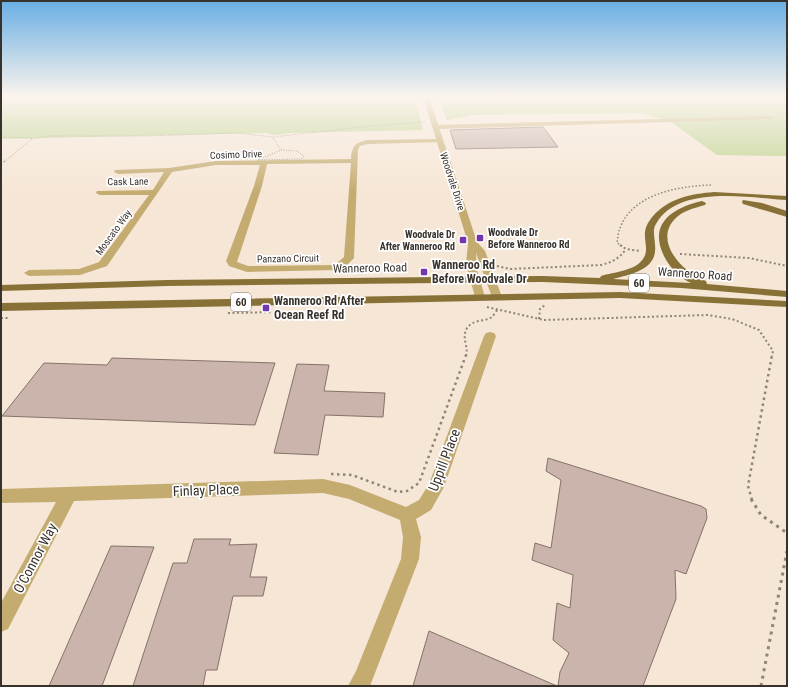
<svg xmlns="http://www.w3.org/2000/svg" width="788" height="687" viewBox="0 0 788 687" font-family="'Roboto Condensed',sans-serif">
	<rect width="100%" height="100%" fill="#f6e6d6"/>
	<g fill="#bcd28c">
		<polygon points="1,97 415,97 423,130 290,133 274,135 266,133 1,139"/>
		<polygon points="438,97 787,97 787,156 717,155 671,122 641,113 473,115 447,120"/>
	</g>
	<g fill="#cab4ab" stroke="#86726a">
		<polygon points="543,127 558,147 456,149 450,130"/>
		<polygon points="112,358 275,363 255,425 2,416 44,363 107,365"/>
		<polygon points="297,364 329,365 324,391 385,393 383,417 325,415 318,455 274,453"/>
		<polygon points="548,458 701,506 706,509 707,518 686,574 675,570 676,599 643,686 558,686 560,672 569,653 553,640 557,603 570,608 573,575 532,560 535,543 551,548 561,480 546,471"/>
		<polygon points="194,539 231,539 229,545 257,544 250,577 267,577 263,596 233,596 217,670 206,670 203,686 133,686 173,563 187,563"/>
		<polygon points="111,546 154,547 102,686 49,686"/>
		<polygon points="429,631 557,686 413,686"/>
	</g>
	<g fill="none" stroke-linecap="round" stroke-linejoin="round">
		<g stroke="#8f8479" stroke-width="1" stroke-dasharray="1 1.5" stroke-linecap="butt">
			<polyline points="778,113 787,113"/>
			<polyline points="1,137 33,138"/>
			<polyline points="273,138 281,150"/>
			<polygon points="281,150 297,151 304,156 302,159 258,160"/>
			<polyline points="4,162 32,139 48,136 145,136 237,133 273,137 370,126 426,122"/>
		</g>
		<g stroke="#8f8479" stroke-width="1.5" stroke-dasharray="1.5 2" stroke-linecap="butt">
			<polyline points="1,164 5,161"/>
			<path d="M622 246 617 243C618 238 618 232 620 228 633 193 680 186 712 185"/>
		</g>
		<g stroke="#8f8479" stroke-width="2" stroke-dasharray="2 2.5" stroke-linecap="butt">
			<polyline points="620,245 626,249 640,251"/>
			<polyline points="680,254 749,258 787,266"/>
			<path d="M497 266 510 269 601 265C612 262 619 259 626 249"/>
			<polyline points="487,307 544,320 708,315 732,319 759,330 773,351 772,356"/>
			<polyline points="228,313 278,312"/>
			<polyline points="1,318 8,318"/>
			<polyline points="539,319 540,309 545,305"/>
			<path d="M466 356C469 347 461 338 467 328 473 319 485 322 492 317 494 315 496 311 498 309"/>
		</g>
		<g stroke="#8f8479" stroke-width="2.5" stroke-dasharray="2.5 3.5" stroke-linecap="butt">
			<polyline points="331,474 352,475 398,492 407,491 419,483 466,355"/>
			<polyline points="752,500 748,486 772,355"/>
		</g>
		<g stroke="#8f8479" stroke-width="3" stroke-dasharray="3 4.5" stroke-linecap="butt">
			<polyline points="751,499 761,515 787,533"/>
			<polyline points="761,686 787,551"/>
		</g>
		<g fill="#c4ac71" fill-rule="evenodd">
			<polygon points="771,116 774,118 773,119 436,129 433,127 436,125"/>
			<path d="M440 139 442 140V142L368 144 360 146 358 149 354 258 345 267 337 270 247 272 229 266 226 261 254 186 260 165H216L172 172 107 266 80 275 29 276 24 273 29 270 79 269 99 262 149 195H100L96 193 97 191 153 190 164 172 118 174 114 172 115 170 169 168 216 161 351 159C352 146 355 143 367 140ZM351 163 344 257 337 263 332 265 248 266 237 262 262 186 267 164Z"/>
			<polygon points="490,332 494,333 496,336 444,487 431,510 416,519 421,537 419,559 370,686 348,686 356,671 401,559 403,537 400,520 349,499 323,493 74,501 8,629 1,632 1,603 56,502 1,503 1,489 323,479 350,485 406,507 419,500 429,484 484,336 486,333"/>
		</g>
		<polygon fill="#c4ac71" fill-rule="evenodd" points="423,97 429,97 477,242 485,251 502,297 501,299 493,299 492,297 476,253 477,270 485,297 480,300 475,297 466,264 468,243"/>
		<g fill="#887136" fill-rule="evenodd">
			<path d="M714 192 787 196V200C750 198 678 184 656 224 652 230 655 238 655 245 658 270 631 274 613 279L691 283C680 278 671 269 665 258 647 224 672 208 702 201L706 203 705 205C695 208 685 210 677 217 651 240 683 273 706 281L707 284 787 291V297L681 288 543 282 167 286 1 291V285L167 280 543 276 600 278 601 276C614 272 635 271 643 259 649 251 644 241 645 232 646 225 649 221 653 216 669 198 691 194 714 192Z"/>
			<polygon points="743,200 762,203 787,211 787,217 743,204 742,202"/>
			<polygon points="620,292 787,301 787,307 620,298 1,311 1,303"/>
		</g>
	</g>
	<linearGradient id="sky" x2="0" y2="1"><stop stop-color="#68aee4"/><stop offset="0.5" stop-color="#fbf4ed"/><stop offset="1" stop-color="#fbf4ed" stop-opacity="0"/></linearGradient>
	<rect width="788" height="193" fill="url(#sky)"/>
	<g fill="#7337ad" stroke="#fff" stroke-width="1.5">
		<rect x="476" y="234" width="8" height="8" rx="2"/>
		<rect x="459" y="236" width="8" height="8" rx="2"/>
		<rect x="420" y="268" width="8" height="8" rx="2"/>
		<rect x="262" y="304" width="8" height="8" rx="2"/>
	</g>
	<g text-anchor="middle" stroke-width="3.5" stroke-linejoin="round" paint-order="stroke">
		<g font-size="10" fill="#38322c" stroke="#fff">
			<text transform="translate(236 154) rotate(-2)" y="4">Cosimo Drive</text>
			<text transform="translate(128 181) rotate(-1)" y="4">Cask Lane</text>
			<text transform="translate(453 181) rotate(72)" y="4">Woodvale Drive</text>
			<text transform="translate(113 232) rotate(-54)" y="4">Moscato Way</text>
			<text transform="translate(288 258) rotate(-1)" y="4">Panzano Circuit</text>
		</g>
		<g font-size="10" font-weight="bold" fill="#38322c" stroke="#fff" text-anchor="start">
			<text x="488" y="236">Woodvale Dr<tspan x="488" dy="12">Before Wanneroo Rd</tspan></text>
			<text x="455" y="238" text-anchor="end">Woodvale Dr<tspan x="455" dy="12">After Wanneroo Rd</tspan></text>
		</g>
		<g fill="#fff" stroke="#74706b" stroke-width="1">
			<rect x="629" y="274" width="20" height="18" rx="3"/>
			<rect x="231" y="293" width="20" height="18" rx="3"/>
		</g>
		<g font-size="11" font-weight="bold" fill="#38322c">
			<text x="639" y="287">60</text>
			<text x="241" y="306">60</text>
		</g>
		<g font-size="12" font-weight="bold" fill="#38322c" stroke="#fff" text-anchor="start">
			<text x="432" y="269">Wanneroo Rd<tspan x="432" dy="14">Before Woodvale Dr</tspan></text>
			<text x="274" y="305">Wanneroo Rd After<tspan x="274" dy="14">Ocean Reef Rd</tspan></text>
		</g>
		<g font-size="12" fill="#38322c" stroke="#fff">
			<text transform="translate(370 268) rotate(-1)" y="4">Wanneroo Road</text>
			<text transform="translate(695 274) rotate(4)" y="4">Wanneroo Road</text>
		</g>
		<g font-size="14" fill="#38322c" stroke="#fff">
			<text transform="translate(444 460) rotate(-69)" y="5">Uppill Place</text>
			<text transform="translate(206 490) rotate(-2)" y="5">Finlay Place</text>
			<text transform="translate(35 558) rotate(-62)" y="5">O'Connor Way</text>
		</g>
	</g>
	<rect width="788" height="687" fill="none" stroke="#38322c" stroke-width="4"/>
</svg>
